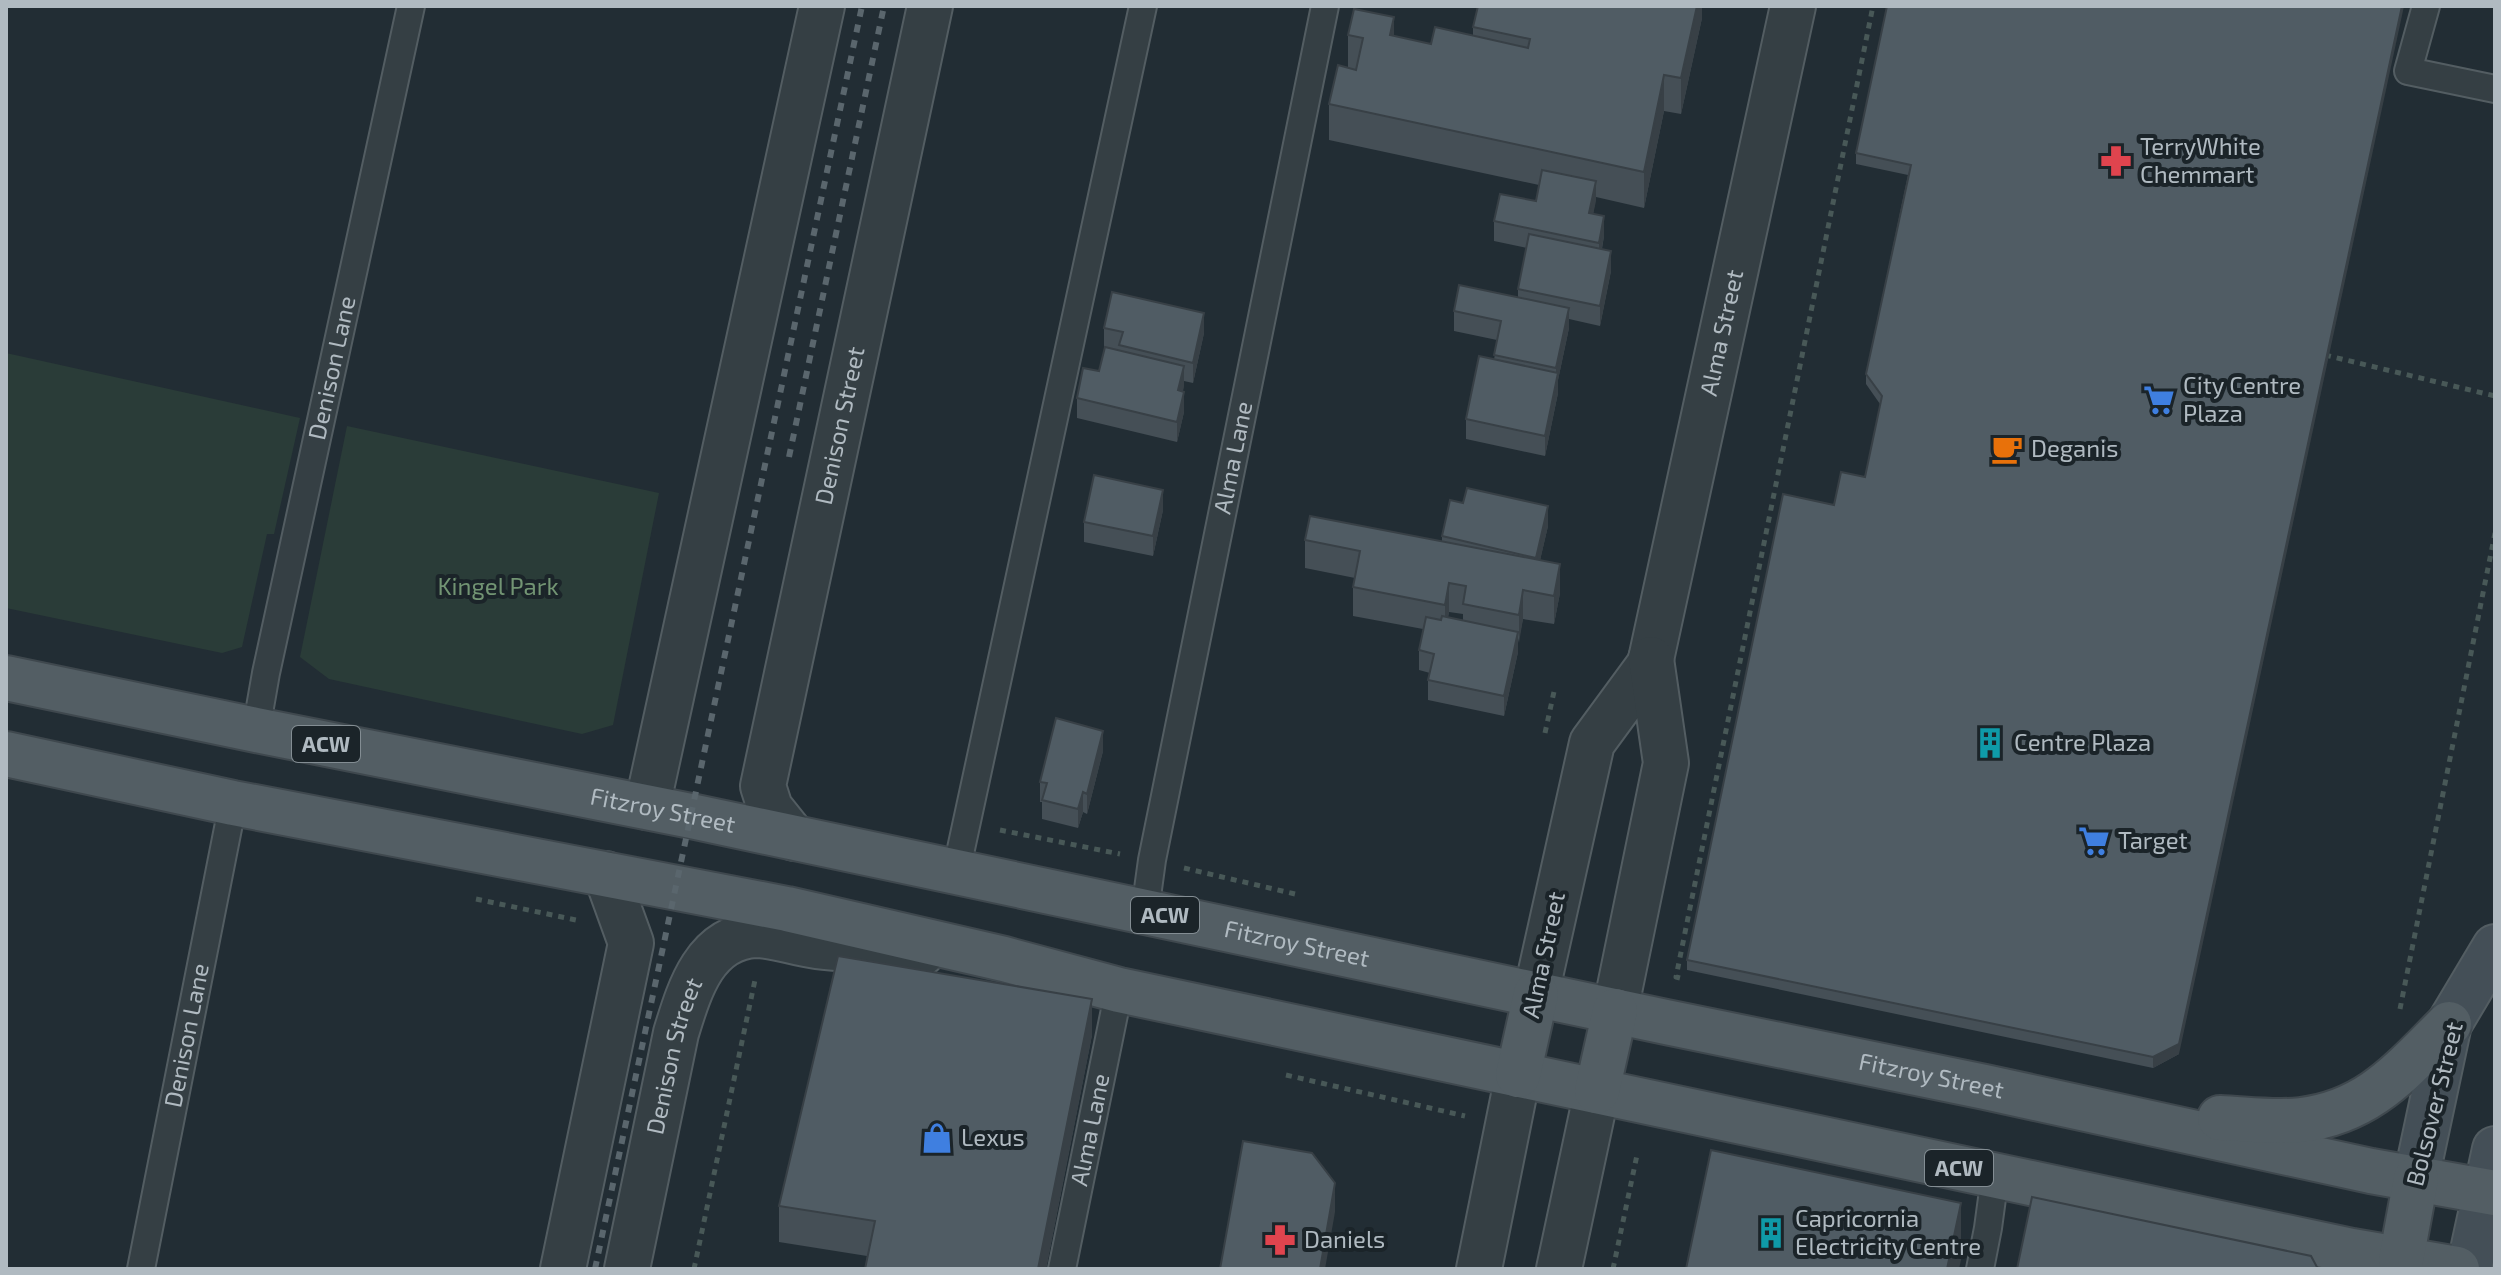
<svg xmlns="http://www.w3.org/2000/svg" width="2501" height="1275" viewBox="0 0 2501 1275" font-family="'Exo 2',sans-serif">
	<rect width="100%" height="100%" fill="#222d34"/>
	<g fill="#2a3c38">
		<polygon points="6,353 300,418 274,534 267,534 242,647 222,653 6,608"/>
		<polygon points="347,426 659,493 613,725 582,734 329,679 300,657"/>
	</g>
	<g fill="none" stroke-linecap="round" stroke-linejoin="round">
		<defs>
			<g id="service">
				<polyline points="2426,6 2408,71 2495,89"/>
				<path id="s1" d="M256 730 266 673 411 6"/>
				<polyline points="956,872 1143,6"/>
				<path id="s2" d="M1145 911 1152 860 1325 6"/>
				<path id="s3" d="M141 1269 233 803"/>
				<path id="s4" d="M1062 1269 1119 990"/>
				<polyline points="1980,1269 1988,1228 1995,1176"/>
			</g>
			<g id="minor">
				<polyline points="647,807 822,6"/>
				<path id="s5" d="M794 838 770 808 763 786 930 6"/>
				<path id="s6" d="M1536 994 1592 743 1650 664 1793 6"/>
				<polyline points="1615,1011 1666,763 1651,659"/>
				<polyline points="563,1269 631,943 606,874"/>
				<path id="s7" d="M627 1269 676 1033C689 991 704 937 756 935 776 935 797 944 817 946 851 950 887 951 922 953"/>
				<polyline points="1479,1269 1518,1075"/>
				<polyline points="1559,1269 1597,1091"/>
			</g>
			<g id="secondary">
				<polyline points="2416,1179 2449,1024 2495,947"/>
				<polyline points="2469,1269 2495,1149"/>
			</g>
			<g id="primary">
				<path id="s8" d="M6 678 256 730 691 816 1666 1022 1985 1087 2371 1171 2495 1193"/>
				<polyline points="6,754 233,803 787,909 1004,959 1119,990 2352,1251 2457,1269"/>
				<polyline points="1518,1075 1536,994"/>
				<polyline points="1597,1091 1615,1011"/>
				<path d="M2220 1118C2246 1119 2275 1123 2301 1120 2370 1112 2403 1069 2449 1024"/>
				<polyline points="2401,1260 2416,1179"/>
			</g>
		</defs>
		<use href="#service" stroke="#535d62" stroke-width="30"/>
		<use href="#minor" stroke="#535d62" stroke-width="48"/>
		<use href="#secondary" stroke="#535d62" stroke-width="48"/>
		<use href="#primary" stroke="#3f484e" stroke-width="48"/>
		<g stroke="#485857" stroke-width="5" stroke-dasharray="6 6" stroke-linecap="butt">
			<polyline points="2325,355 2495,396"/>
			<polyline points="1545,733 1555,687"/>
			<polyline points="1000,830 1120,854"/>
			<polyline points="1184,868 1295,894"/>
			<polyline points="476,899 576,920"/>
			<polyline points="1680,978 1676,977 1873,6"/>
			<polyline points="2400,1009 2495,533"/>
			<polyline points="1286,1075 1465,1116"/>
			<polyline points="694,1269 755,980"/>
			<polyline points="1613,1269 1637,1155"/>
		</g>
		<use href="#service" stroke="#353f44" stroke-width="26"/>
		<use href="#minor" stroke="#353f44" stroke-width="44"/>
		<use href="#secondary" stroke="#444f57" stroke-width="44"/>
		<use href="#primary" stroke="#535e64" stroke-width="44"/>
		<g stroke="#5a666d" stroke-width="6" stroke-dasharray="8 8" stroke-linecap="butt">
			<polyline points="789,457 884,6"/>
			<polyline points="595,1269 862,6"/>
		</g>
	</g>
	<g fill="#454f56" fill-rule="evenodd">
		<polygon points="1702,6 1702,18 1681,114 1664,111 1644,208 1596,197 1593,214 1604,236 1602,249 1611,271 1600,326 1569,319 1569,328 1558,380 1558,393 1545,456 1466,439 1466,419 1494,360 1497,340 1454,331 1454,311 1518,297 1518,289 1527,248 1494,241 1494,221 1536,201 1539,185 1329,140 1329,104 1348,68 1348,35 1394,36 1431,44 1473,36 1473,27"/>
		<polygon points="1887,6 2179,1054 2153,1068 1687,970 1687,960 1834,505 1865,477 1880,404 1866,384 1866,374 1908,175 1856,164 1856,153"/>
		<polygon points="1104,328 1204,333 1193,383 1184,381 1183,391 1184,412 1177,442 1077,418 1077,398 1099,371 1105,348 1104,348"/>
		<polygon points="1163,510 1153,556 1084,542 1084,522"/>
		<path d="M1548 526 1540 560 1560 593 1554 624 1523 619 1518 643V652L1504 716 1428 700V680L1430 673 1419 670V650L1423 629 1353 616V587L1355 578 1305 568V540L1442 541V536ZM1449 612 1463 614V620L1448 617Z"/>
		<polygon points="1103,751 1087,814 1083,812 1078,828 1042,819 1042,802 1040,802 1040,782"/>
		<polygon points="1092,1035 1046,1269 865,1269 867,1256 779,1242 779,1206"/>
	</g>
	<g fill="#384046">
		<polygon points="1697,6 1702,6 1702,18 1681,114 1681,78"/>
		<polygon points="2402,6 2404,6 2179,1054 2153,1068 2153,1057"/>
		<polygon points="1394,17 1394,53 1390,35"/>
		<polygon points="1664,75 1664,111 1644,208 1644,172"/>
		<polygon points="1596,181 1596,201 1589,233 1589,213"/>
		<polygon points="1604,216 1604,236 1599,263 1599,243"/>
		<polygon points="1611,251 1611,271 1600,326 1600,306"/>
		<polygon points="1569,308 1569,328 1558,380 1558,393 1545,456 1545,436 1556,382 1556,368"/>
		<polygon points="1204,313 1204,333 1193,383 1193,363"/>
		<polygon points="1184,366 1184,386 1178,410 1178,390"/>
		<polygon points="1184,392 1184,412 1177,442 1177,422"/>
		<polygon points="1163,490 1163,510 1153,556 1153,536"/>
		<polygon points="1548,506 1548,526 1536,578 1536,558"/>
		<polygon points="1560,564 1560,593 1554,624 1554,596"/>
		<polygon points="1449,583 1449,612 1445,634 1445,605"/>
		<polygon points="1523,590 1523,619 1519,643 1519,615"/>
		<polygon points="1518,632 1518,652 1504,716 1504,696"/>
		<polygon points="1103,731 1103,751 1087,814 1087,794"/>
		<polygon points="1083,792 1083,812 1078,828 1078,809"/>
		<polygon points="1092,999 1092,1035 1046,1269 1038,1269"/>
		<polygon points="1335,1183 1335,1212 1325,1269 1320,1269"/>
		<polygon points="1961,1203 1961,1260 1959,1269 1947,1269"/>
	</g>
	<g fill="#505c64" stroke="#384046" stroke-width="2">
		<polygon points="1478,6 1697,6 1681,78 1664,75 1644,172 1329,104 1338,65 1356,70 1363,38 1348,35 1354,9 1394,17 1390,35 1431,44 1435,27 1528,48 1530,39 1473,27"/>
		<polygon points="1887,6 2402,6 2179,1044 2153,1057 1687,960 1783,494 1834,505 1841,472 1865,477 1882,396 1866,374 1911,165 1856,153"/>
		<polygon points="1542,170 1596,181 1589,213 1604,216 1599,243 1494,221 1500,194 1536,201"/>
		<polygon points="1529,234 1611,251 1600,306 1518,289"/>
		<polygon points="1459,285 1569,308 1556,368 1494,355 1501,321 1454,311"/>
		<polygon points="1112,292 1204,313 1193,363 1119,345 1123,332 1104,328"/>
		<polygon points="1105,347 1184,366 1178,390 1184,392 1177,422 1077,398 1083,368 1099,371"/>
		<polygon points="1479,356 1558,373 1545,436 1466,419"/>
		<polygon points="1094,475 1163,490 1153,536 1084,522"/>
		<polygon points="1467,488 1548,506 1536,558 1442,536 1450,500 1463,503"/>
		<polygon points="1310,516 1560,564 1554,596 1523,590 1519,615 1463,604 1466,586 1449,583 1445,605 1353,587 1360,551 1305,540"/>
		<polygon points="1442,616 1518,632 1504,696 1428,680 1434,654 1419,650 1426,617 1441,620"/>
		<polygon points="1056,718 1103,731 1087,794 1083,792 1078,809 1042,800 1047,783 1040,782"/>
		<polygon points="838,956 1092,999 1038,1269 865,1269 875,1221 779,1206"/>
		<polygon points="1243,1141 1312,1153 1335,1183 1320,1269 1220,1269"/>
		<polygon points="1711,1150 1961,1203 1947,1269 1686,1269"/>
		<polygon points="2032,1197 2311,1256 2318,1269 2017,1269"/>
	</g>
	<defs>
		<symbol id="pharmacy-bare" viewBox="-9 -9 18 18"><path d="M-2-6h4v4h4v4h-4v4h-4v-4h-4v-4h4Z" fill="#e0444e" stroke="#1b2429" stroke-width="2.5" paint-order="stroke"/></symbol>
		<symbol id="supermarket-bare" viewBox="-9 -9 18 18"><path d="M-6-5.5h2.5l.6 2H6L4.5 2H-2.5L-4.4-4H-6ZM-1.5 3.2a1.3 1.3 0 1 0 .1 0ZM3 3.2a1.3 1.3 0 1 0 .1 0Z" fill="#3f7fe0" stroke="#1b2429" stroke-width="2.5" paint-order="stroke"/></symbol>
		<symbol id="cafe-bare" viewBox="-9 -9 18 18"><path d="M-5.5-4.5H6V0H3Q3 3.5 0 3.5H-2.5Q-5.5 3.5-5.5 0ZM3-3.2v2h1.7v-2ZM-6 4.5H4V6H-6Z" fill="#e8710a" stroke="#1b2429" stroke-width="2.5" paint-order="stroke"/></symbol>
		<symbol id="building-bare" viewBox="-9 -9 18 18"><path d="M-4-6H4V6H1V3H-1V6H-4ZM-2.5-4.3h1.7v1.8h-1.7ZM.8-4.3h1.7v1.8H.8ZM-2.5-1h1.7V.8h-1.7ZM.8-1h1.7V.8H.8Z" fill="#0f9aa8" stroke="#1b2429" stroke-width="2.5" paint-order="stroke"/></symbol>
		<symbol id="shop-bare" viewBox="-9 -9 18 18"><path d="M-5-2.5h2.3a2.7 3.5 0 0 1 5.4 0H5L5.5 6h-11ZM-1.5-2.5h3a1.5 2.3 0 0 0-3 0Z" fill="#3f7fe0" stroke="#1b2429" stroke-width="2.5" paint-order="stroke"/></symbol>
	</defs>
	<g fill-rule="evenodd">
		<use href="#pharmacy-bare" x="2094" y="139" width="44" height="44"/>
		<use href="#supermarket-bare" x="2137" y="378" width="44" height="44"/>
		<use href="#cafe-bare" x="1985" y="427" width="44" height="44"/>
		<use href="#building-bare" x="1968" y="721" width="44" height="44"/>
		<use href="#supermarket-bare" x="2072" y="819" width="44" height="44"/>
		<use href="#shop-bare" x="915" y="1116" width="44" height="44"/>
		<use href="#building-bare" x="1749" y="1211" width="44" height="44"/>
		<use href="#pharmacy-bare" x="1258" y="1218" width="44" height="44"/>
	</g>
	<g text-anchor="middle" stroke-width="8" stroke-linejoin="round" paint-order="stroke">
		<g fill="#1b2429" stroke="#838d93" stroke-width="2">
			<rect x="292" y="726" width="68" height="36" rx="6"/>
			<rect x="1131" y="897" width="68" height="36" rx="6"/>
			<rect x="1925" y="1150" width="68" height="36" rx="6"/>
		</g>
		<g font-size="22" font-weight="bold" fill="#b0bac1">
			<text x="326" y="752">ACW</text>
			<text x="1165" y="923">ACW</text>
			<text x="1959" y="1176">ACW</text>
		</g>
		<g font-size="24" fill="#b0bac1" stroke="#1b2429" text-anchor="start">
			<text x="2140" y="155">TerryWhite<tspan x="2140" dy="28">Chemmart</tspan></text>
			<text x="2183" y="394">City Centre<tspan x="2183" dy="28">Plaza</tspan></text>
			<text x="2031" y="457">Deganis</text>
			<text x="2014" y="751">Centre Plaza</text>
			<text x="2118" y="849">Target</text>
			<text x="961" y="1146">Lexus</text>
			<text x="1795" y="1227">Capricornia<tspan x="1795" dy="28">Electricity Centre</tspan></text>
			<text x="1304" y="1248">Daniels</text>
		</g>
		<g font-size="24" fill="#b0bac1" stroke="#1b2429">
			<text dy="8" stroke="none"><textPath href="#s6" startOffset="694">Alma Street</textPath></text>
			<text dy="8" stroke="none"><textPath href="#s1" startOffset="370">Denison Lane</textPath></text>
			<text dy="8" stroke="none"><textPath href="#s5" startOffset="430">Denison Street</textPath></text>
			<text dy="8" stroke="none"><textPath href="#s2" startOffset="462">Alma Lane</textPath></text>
			<text dy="8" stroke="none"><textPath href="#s8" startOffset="670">Fitzroy Street</textPath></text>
			<text dy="8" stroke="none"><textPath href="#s8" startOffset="1318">Fitzroy Street</textPath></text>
			<text transform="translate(1544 955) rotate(-78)" y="8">Alma Street</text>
			<text dy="8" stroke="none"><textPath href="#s3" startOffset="238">Denison Lane</textPath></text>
			<text dy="8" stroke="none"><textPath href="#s7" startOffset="218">Denison Street</textPath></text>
			<text dy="8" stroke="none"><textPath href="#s8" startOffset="1966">Fitzroy Street</textPath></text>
			<text transform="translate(2435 1104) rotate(-76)" y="8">Bolsover Street</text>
			<text dy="8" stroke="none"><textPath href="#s4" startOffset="142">Alma Lane</textPath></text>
		</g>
		<g font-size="24" fill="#729473" stroke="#1b2429">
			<text x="498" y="595">Kingel Park</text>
		</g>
	</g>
	<rect width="2501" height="1275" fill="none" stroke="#b0bac1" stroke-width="16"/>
</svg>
